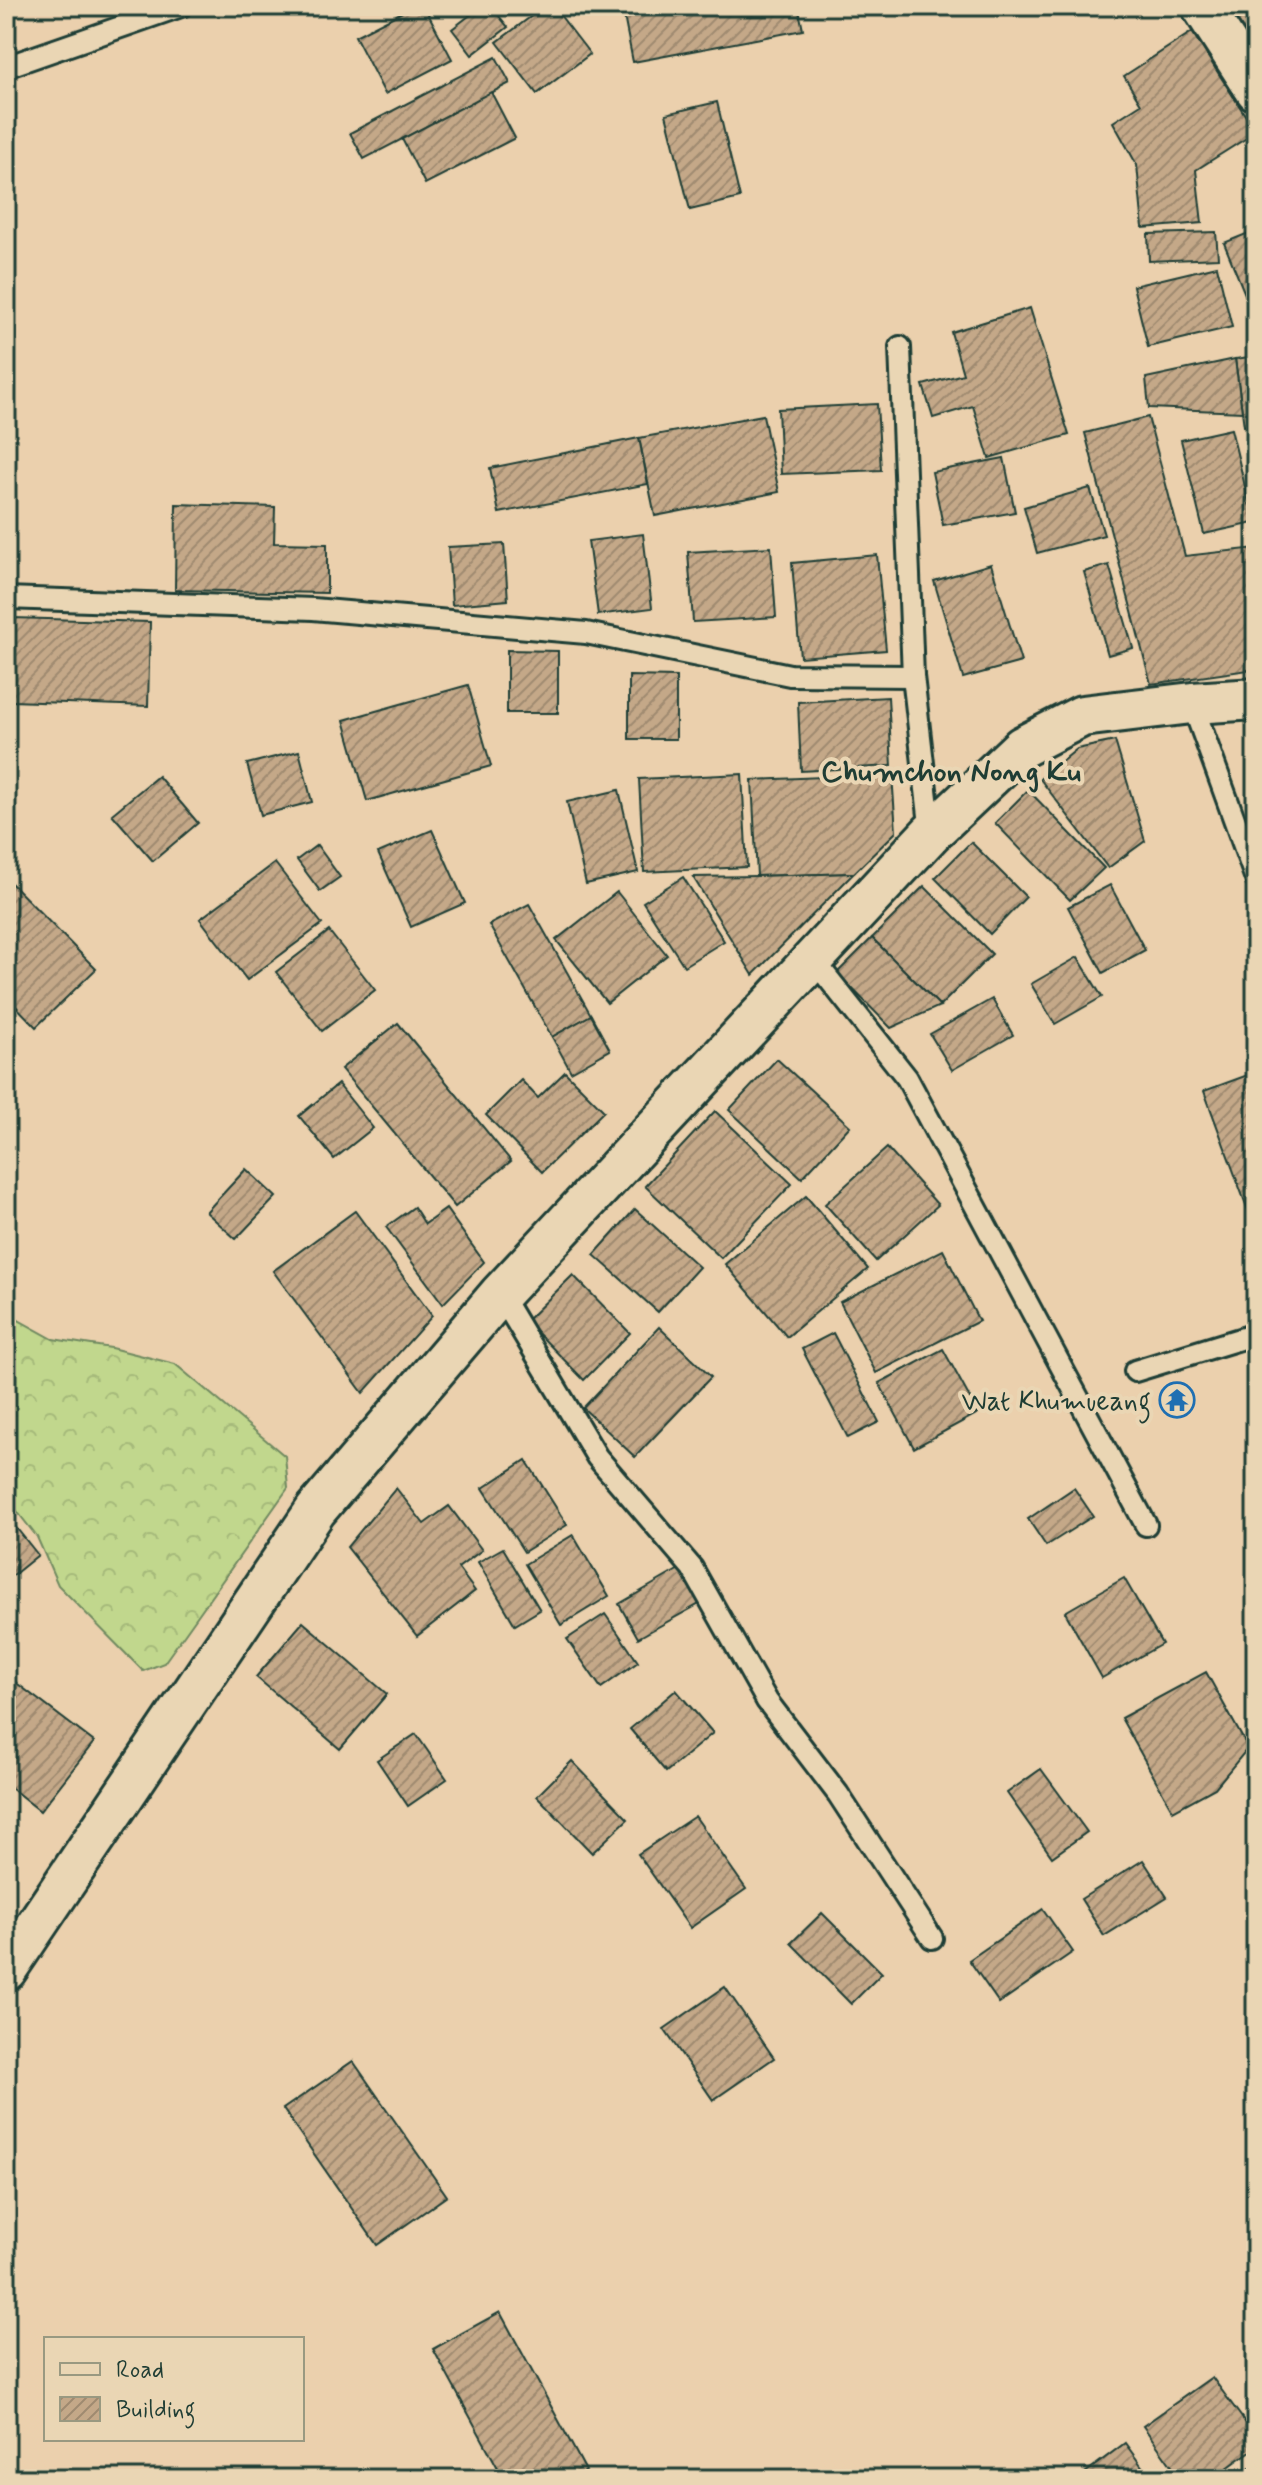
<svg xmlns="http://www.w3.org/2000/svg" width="1262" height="2485" viewBox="0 0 1262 2485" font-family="Mynerve,sans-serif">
	<defs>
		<pattern id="forest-crowns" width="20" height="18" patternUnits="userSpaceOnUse" patternTransform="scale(2)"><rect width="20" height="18" fill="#c1d78d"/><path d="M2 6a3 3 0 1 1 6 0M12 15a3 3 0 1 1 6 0" fill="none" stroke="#a5b97a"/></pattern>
		<pattern id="building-hatch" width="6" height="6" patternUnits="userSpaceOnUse" patternTransform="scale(2)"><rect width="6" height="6" fill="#c4a888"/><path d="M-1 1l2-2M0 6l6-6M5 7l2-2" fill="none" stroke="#9f8a70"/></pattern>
	</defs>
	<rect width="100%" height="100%" fill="#ebd0ad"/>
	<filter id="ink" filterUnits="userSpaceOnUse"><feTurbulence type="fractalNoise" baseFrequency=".0125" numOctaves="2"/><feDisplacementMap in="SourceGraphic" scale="16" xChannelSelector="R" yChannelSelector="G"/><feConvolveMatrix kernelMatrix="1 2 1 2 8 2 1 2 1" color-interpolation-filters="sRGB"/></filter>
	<g filter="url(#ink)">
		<polygon fill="url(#forest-crowns)" stroke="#708a60" stroke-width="2" points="6,1313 53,1339 111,1348 175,1364 285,1456 288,1488 164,1663 143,1671 58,1585 37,1537 6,1497"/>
		<g fill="url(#building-hatch)" stroke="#1f3d34" stroke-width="2">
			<polygon points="414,6 424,6 452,59 385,94 355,36"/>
			<polygon points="482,6 491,6 508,27 472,55 452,29"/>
			<polygon points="545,6 553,6 590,54 537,94 497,42"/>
			<polygon points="622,6 798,6 803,30 633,62"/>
			<polygon points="1223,6 1256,6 1256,60"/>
			<polygon points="1192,32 1256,132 1196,170 1202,223 1143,228 1137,165 1113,122 1141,104 1124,76"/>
			<polygon points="496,57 510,83 364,159 350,133"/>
			<polygon points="491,92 515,138 425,184 402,139"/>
			<polygon points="717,102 740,198 690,210 666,114"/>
			<polygon points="1256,230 1256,302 1249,304 1224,243"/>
			<polygon points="1216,232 1218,258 1149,261 1148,234"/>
			<polygon points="1217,266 1232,327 1148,347 1133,286"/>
			<polygon points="1030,308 1069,435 989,458 973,406 933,418 923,385 963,374 951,332"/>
			<polygon points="1256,356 1256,424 1244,426 1235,359"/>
			<polygon points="1235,359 1242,412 1149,408 1146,378"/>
			<polygon points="877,404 881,470 781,474 778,409"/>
			<polygon points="763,415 779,492 655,516 639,438"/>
			<polygon points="1148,417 1185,556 1256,548 1256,669 1151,684 1085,433"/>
			<polygon points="1231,429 1254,523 1204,534 1181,440"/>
			<polygon points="639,438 648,484 499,513 490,468"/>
			<polygon points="1004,458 1015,512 943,525 932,472"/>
			<polygon points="1090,488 1104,535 1037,553 1024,507"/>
			<polygon points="176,504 275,507 274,543 327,544 327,593 175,590"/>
			<polygon points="643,534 652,608 598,615 588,541"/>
			<polygon points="504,544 508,600 452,605 448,547"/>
			<polygon points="771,547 776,617 693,622 688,552"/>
			<polygon points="877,555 886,650 800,657 792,563"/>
			<polygon points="991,564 1021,662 963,678 934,581"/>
			<polygon points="1109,565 1133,648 1108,655 1084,572"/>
			<polygon points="13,618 150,622 148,706 12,701"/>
			<polygon points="507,650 558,651 558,713 507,713"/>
			<polygon points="629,676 676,677 676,739 629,739"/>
			<polygon points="468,685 491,766 367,801 344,720"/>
			<polygon points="888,697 892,766 801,771 798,702"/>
			<polygon points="1115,741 1145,841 1108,868 1040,779 1077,749"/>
			<polygon points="299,751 312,802 261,815 247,764"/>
			<polygon points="742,774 747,867 644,872 639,779"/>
			<polygon points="892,774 896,832 854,873 757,876 752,780"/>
			<polygon points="158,776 198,823 153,861 112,814"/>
			<polygon points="619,790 638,872 586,884 567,802"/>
			<polygon points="1028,790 1104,868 1070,900 995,823"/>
			<polygon points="432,830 465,903 411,927 378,853"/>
			<polygon points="971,842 1026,897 990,934 935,878"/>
			<polygon points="317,845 340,877 320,891 297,860"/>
			<polygon points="275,863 322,924 247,980 200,919"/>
			<polygon points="854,873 753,975 693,877 757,876"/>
			<polygon points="683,877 724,941 684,966 643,902"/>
			<polygon points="6,878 96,969 36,1027 6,996"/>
			<polygon points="1110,885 1145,950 1103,973 1068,907"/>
			<polygon points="924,886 992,954 940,1006 872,938"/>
			<polygon points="617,892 667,955 607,1003 556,940"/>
			<polygon points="529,904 591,1015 552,1037 489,925"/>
			<polygon points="329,931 375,990 322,1031 276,972"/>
			<polygon points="872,938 940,1006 891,1028 837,973"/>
			<polygon points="1078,957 1102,997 1055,1024 1031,984"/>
			<polygon points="992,999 1013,1035 952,1070 930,1034"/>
			<polygon points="591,1015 610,1050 571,1072 552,1037"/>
			<polygon points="398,1023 511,1161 455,1207 341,1069"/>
			<polygon points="777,1059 850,1126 802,1178 729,1110"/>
			<polygon points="565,1072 604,1111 542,1172 486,1115 521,1080 538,1098"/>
			<polygon points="1256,1072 1256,1232 1204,1091"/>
			<polygon points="338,1084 373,1128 334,1159 299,1116"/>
			<polygon points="715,1111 792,1184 721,1258 645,1186"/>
			<polygon points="887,1148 938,1205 876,1261 825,1204"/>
			<polygon points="246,1169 276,1197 236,1239 206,1212"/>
			<polygon points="806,1196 868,1269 787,1337 725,1264"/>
			<polygon points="414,1207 425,1224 446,1209 484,1262 443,1304 386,1227"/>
			<polygon points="635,1209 699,1267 658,1312 594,1255"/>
			<polygon points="355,1211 432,1316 363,1393 273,1271"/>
			<polygon points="943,1250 979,1321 876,1373 840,1302"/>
			<polygon points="573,1275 630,1333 584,1380 526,1321"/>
			<polygon points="659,1327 711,1377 635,1457 583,1408"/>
			<polygon points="833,1333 879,1422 848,1438 802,1349"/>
			<polygon points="943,1349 978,1413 914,1448 879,1383"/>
			<polygon points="526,1460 567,1525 524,1552 483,1488"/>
			<polygon points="396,1488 424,1524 449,1506 482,1550 458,1568 475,1591 417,1636 347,1547"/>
			<polygon points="1074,1488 1093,1516 1046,1546 1028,1519"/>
			<polygon points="6,1515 38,1555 6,1581"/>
			<polygon points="573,1535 609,1596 561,1625 525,1564"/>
			<polygon points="503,1548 540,1610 515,1625 478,1562"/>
			<polygon points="681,1568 701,1603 638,1638 619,1604"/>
			<polygon points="1124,1578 1162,1644 1102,1678 1065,1612"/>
			<polygon points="605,1614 638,1662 601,1688 567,1639"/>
			<polygon points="303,1622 387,1694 340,1749 256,1677"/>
			<polygon points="1206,1672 1248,1748 1215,1788 1173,1811 1121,1718"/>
			<polygon points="6,1675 94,1742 40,1811 6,1784"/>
			<polygon points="676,1690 713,1733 666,1772 630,1729"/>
			<polygon points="416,1734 447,1779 408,1806 377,1760"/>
			<polygon points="572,1761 628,1819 592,1853 537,1796"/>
			<polygon points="1041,1769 1087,1832 1052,1857 1007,1793"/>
			<polygon points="695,1816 746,1889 690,1928 638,1854"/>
			<polygon points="1143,1860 1167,1897 1104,1936 1081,1899"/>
			<polygon points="1043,1909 1073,1952 999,2003 969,1960"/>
			<polygon points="822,1913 882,1973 851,2004 791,1943"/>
			<polygon points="725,1987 774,2058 713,2100 664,2029"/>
			<polygon points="353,2061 447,2196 377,2245 283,2109"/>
			<polygon points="500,2312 586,2471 573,2479 504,2479 433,2349"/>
			<polygon points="1212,2377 1256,2437 1256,2447 1212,2479 1181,2479 1143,2426"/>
			<polygon points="1125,2443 1151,2479 1077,2479"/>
			<polygon points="1256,2464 1256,2479 1235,2479"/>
		</g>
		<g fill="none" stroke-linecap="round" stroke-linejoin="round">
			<defs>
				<g id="service">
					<polyline points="6,67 181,6"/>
					<polyline points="900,347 913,676 931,833"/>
					<polyline points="6,598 313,609 586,633 790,675 913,676"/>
					<polyline points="1192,703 1256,879"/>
					<polyline points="813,959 907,1078 1146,1525"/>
					<polyline points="500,1294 597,1457 692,1568 767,1701 838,1794 932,1938"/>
					<polyline points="1135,1371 1256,1334"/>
				</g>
				<g id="minor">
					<polyline points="1202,6 1256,90"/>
					<polyline points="6,1970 316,1510 500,1294 931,833 1022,747 1082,716 1192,703 1256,699"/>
				</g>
			</defs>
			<use href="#service" stroke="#1f3d34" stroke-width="26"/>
			<use href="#minor" stroke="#1f3d34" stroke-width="46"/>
			<use href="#service" stroke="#ead6b4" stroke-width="20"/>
			<use href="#minor" stroke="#ead6b4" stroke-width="40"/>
		</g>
	</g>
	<defs>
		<symbol id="temple-ring" viewBox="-11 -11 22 22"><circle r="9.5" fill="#ead6b4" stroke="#1f6fb2" stroke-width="1.5"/><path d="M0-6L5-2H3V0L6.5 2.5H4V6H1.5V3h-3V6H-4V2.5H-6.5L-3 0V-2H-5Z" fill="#1f6fb2"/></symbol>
	</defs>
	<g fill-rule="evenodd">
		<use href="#temple-ring" x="1157" y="1380" width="40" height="40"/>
	</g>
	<g text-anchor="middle" stroke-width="8" stroke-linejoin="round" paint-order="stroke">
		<g font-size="28" fill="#1f3d34" stroke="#ead6b4" text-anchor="end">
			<text x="1151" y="1410">Wat Khumueang</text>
		</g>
		<g font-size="30" font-weight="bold" fill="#1f3d34" stroke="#ead6b4">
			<text x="951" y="781">Chumchon Nong Ku</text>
		</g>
	</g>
	<rect width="1262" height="2485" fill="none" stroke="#ead6b4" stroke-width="32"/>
	<rect x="16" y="16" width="1230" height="2453" fill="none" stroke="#1f3d34" stroke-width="3" filter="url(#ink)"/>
	<rect x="44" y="2337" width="260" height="104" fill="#ead6b4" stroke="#999981" stroke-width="2"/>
	<rect x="60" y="2363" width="40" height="12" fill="#ead6b4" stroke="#999981" stroke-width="2"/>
	<text x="116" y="2377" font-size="24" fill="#1f3d34">Road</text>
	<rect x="60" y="2397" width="40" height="24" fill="url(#building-hatch)" stroke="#999981" stroke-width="2"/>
	<text x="116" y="2417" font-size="24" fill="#1f3d34">Building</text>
</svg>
